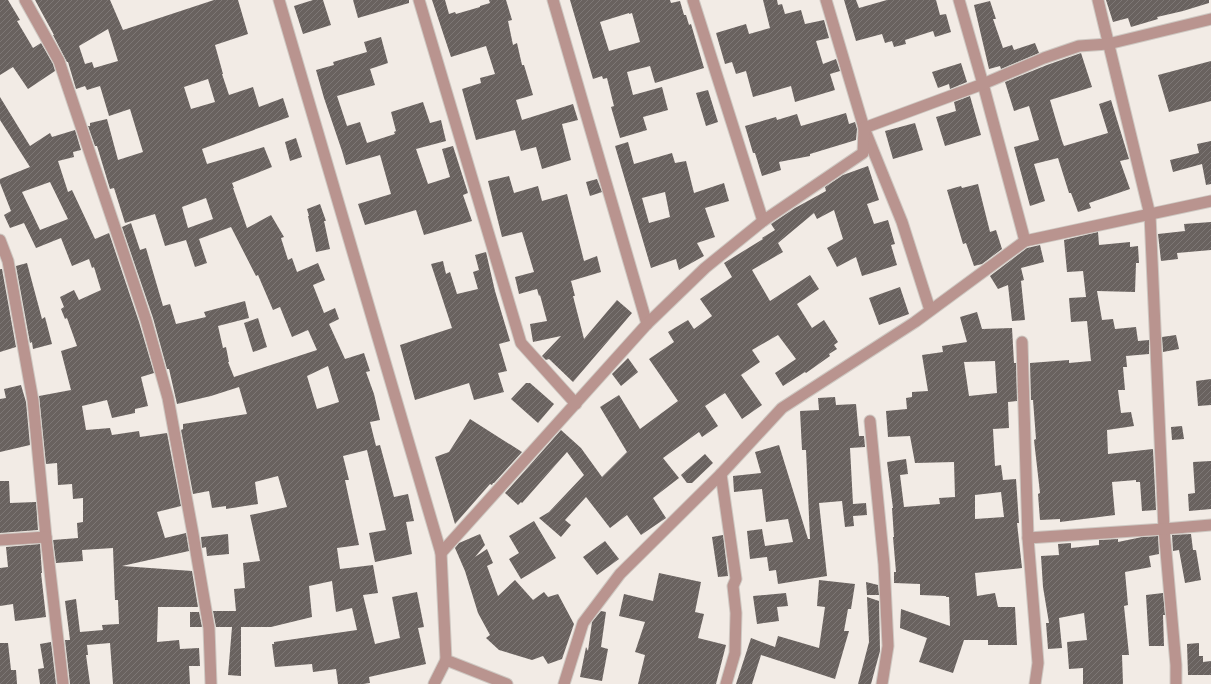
<svg xmlns="http://www.w3.org/2000/svg" width="1211" height="684" viewBox="0 0 1211 684" font-family="Commissioner,sans-serif">
	<defs>
		<pattern id="building-hatch" width="6" height="6" patternUnits="userSpaceOnUse"><rect width="6" height="6" fill="#69625f"/><path d="M-1 1l2-2M0 6l6-6M5 7l2-2" fill="none" stroke="#7d7775"/></pattern>
	</defs>
	<rect width="100%" height="100%" fill="#f2ebe5"/>
	<g fill="url(#building-hatch)" fill-rule="evenodd">
		<polygon points="0,0 8,0 20,20 17,21 33,48 41,43 53,64 55,71 28,89 13,67 0,75"/>
		<path d="M35 0H110L123 30 214 0H238L248 34 215 45 223 74H222L229 95 253 87 259 107 283 98 289 117 202 149 207 164 264 147 272 167 232 183 234 188H233L247 228 271 215 284 237 281 238 288 260 292 258 297 272 318 263 325 280 313 285 324 313 335 308 339 319 329 324 345 359 364 353 370 371 366 372 374 394 380 420 370 422 376 446 380 445 394 497 408 494 414 521 406 522 412 554 375 562 369 533 386 530 367 450 343 456 349 480H345L359 545 337 548 340 569 373 565 378 593 363 595 375 644 400 638 392 597 417 592 424 627 418 628 426 664 369 677 370 683 363 684H338L336 669 313 672 312 664 275 667 272 644H274V642L357 630 352 608 336 612 332 581 309 586 312 617 271 627H236H241V676L228 675 232 627H216L213 611H236L234 589 245 588 243 563 260 561 250 515 287 507 278 476 255 482 258 504 226 509V506L212 508 209 491 193 494 181 430 183 429V424L247 414 239 387 211 396 177 404 169 369H167L153 318 122 227 131 223 140 250 146 248 163 306 170 304 176 324 206 317 204 312 245 301 249 318 218 326 223 348 226 347 229 362H228L234 377 317 350 308 330 292 337 280 307 273 310 258 275 256 276 231 227 199 239 207 263 195 267 186 240 165 246 155 214 125 223 114 188 110 189 97 146H95L88 126H90V123L107 119 118 160 143 152 130 109 109 116 100 86 87 90 85 86 76 89 68 62H67L53 35H54ZM108 29 118 61 94 68 92 62 85 64 79 46ZM208 79 215 102 191 109 184 87ZM206 198 213 219 188 228 182 207ZM328 366 339 402 317 409 307 376Z"/>
		<polygon points="313,0 323,0 331,25 303,34 294,6"/>
		<polygon points="353,0 409,0 409,3 358,18"/>
		<polygon points="432,0 445,0 449,14 455,12 456,14 480,7 480,6 490,3 489,0 506,0 512,20 508,21 513,45 517,43 522,65 524,65 533,95 516,100 522,120 573,104 578,120 562,124 571,160 542,169 536,147 521,151 515,130 476,140 462,89 481,83 480,78 495,74 486,46 451,57"/>
		<path d="M570 0H670L671 3 680 1 684 15H686L689 25 691 24 704 68 655 83 650 66 627 72 633 95 662 87 668 110 643 117 647 130 620 138 611 107 614 106 607 78 603 79 602 76 593 79ZM629 13V14L632 13 640 42 609 51 600 22Z"/>
		<polygon points="763,0 777,0 778,5 782,4 785,14 801,10 805,24 824,20 829,38 816,41 823,64 836,59 840,71 830,74 835,90 795,102 791,86 753,97 746,71 736,74 732,62 725,64 716,33 746,24 749,34 770,28"/>
		<polygon points="844,0 856,0 859,8 887,0 936,0 940,15 946,14 951,32 935,37 933,31 905,40 906,44 894,47 892,41 885,43 882,34 856,41"/>
		<polygon points="1106,0 1209,0 1209,3 1183,11 1157,17 1158,19 1131,27 1128,18 1113,22"/>
		<polygon points="990,1 996,19 993,19 1003,48 1012,45 1014,50 1035,43 1039,53 1001,69 1000,66 989,69 974,5"/>
		<polygon points="381,37 388,63 370,69 375,85 337,96 347,126 360,122 367,143 395,134 394,132 396,131 391,112 423,102 430,123 441,120 446,141 416,149 428,184 450,177 442,149 453,146 468,193 463,195 472,221 424,235 416,210 365,225 358,204 391,194 380,155 346,165 342,151 324,98 316,70 334,65 333,62 367,52 364,42"/>
		<polygon points="1081,53 1092,87 1050,100 1062,141 1064,146 1108,133 1099,104 1111,100 1129,159 1120,161 1130,189 1089,203 1091,208 1078,212 1071,193 1069,193 1058,158 1034,164 1045,201 1030,206 1014,147 1039,140 1029,106 1014,111 1005,82 1047,65"/>
		<polygon points="1211,61 1211,101 1169,112 1158,75"/>
		<polygon points="961,63 967,82 950,89 949,84 938,88 932,72"/>
		<polygon points="708,90 718,122 706,126 696,93"/>
		<polygon points="970,96 981,135 945,146 936,117 956,111 954,102"/>
		<path d="M0 97 30 146 50 133 52 137 75 130 81 150 73 152 74 157 58 161 68 192 72 190 95 239 109 233 139 322 154 373 141 377 148 406 135 409V413L112 418 107 400 82 406 86 430 110 428 112 435 139 431 140 437 167 433 181 506 157 512 165 538 186 533 189 551 122 566 192 571 198 607H158L157 642 179 640 180 649 199 648 200 666H189L190 684H113L110 643 87 645 88 655H86L90 684H70L65 640H70L65 601 76 599 80 632 103 630 102 625 119 624 118 600H115L113 548 82 550 83 561 56 563 53 540 78 538 77 523 83 522V498L73 499 72 484 58 485 57 463 46 464 39 396 71 390 61 351 77 346 67 318 65 319 61 309 64 307 60 297 74 290 79 300 101 290 94 267 92 268 89 259 72 266 61 238 36 248 24 223 10 228 4 215 11 211 0 183V179L30 167 0 120ZM50 182 68 219 40 230 22 192Z"/>
		<polygon points="846,113 849,124 855,122 857,129 856,140 810,154 810,156 779,162 781,170 762,176 755,153 753,153 745,126 776,117 777,120 797,114 801,126"/>
		<polygon points="915,123 923,150 893,159 885,131"/>
		<polygon points="296,138 302,157 290,161 285,142"/>
		<polygon points="1211,141 1211,184 1206,185 1202,164 1173,172 1170,160 1199,153 1197,144"/>
		<path d="M628 142 634 164 672 153 675 163 686 161 694 193 724 183 729 201 705 208 715 237 697 243 704 256 679 270 676 259 651 268 615 146ZM665 192 670 217 649 223 642 198Z"/>
		<polygon points="868,166 879,200 867,204 874,224 888,220 895,244 891,245 897,265 862,276 856,257 837,267 827,248 843,239 834,210 817,219 814,213 778,243 783,252 752,270 770,301 810,275 819,289 797,304 812,328 824,320 838,342 834,345 837,349 829,354 830,356 806,373 805,372 783,386 775,373 796,359 778,335 752,350 760,362 741,375 762,405 742,419 725,393 705,406 718,426 702,437 699,432 663,458 679,478 653,498 666,518 641,535 627,515 610,528 586,497 565,520 571,525 561,537 539,518 549,512 584,475 567,452 522,503 521,502 518,505 505,493 561,430 581,448 602,477 627,452 600,407 619,395 640,429 678,401 649,359 674,342 668,332 688,320 694,329 712,316 700,299 732,277 724,263 763,239 762,238 775,230 771,224 795,208 826,191 825,187 843,175"/>
		<polygon points="509,176 514,193 538,186 542,201 567,194 584,261 597,256 601,272 571,281 575,296 573,296 584,339 617,300 632,313 573,382 549,359 546,360 542,356 561,336 533,342 530,324 547,321 540,295 539,296 537,289 519,294 515,277 534,272 522,232 502,237 488,181"/>
		<polygon points="597,179 602,192 590,196 586,182"/>
		<polygon points="978,184 990,232 996,230 1002,249 982,264 974,266 966,243 963,244 947,190 961,186 962,188"/>
		<polygon points="320,204 326,221 324,221 330,249 316,252 308,216 309,216 307,209"/>
		<polygon points="1211,222 1211,250 1177,253 1178,259 1161,261 1158,234 1185,231 1184,224"/>
		<polygon points="1098,232 1099,245 1130,242 1130,247 1138,246 1139,263 1136,263 1135,292 1097,291 1102,320 1113,319 1115,329 1136,327 1138,341 1149,340 1149,354 1126,356 1127,367 1123,367 1125,390 1118,390 1121,413 1131,412 1134,426 1107,430 1108,454 1153,449 1156,510 1142,511 1140,482 1136,482 1136,480 1112,482 1115,515 1060,522 1060,519 1040,520 1038,494 1040,493 1034,440 1036,439 1033,400 1031,400 1030,363 1069,360 1069,363 1091,361 1087,321 1071,322 1069,298 1086,297 1083,271 1067,272 1064,240"/>
		<polygon points="1040,245 1044,262 1021,268 1024,280 1021,281 1025,320 1012,321 1008,285 998,289 990,276 1027,248"/>
		<polygon points="486,252 495,291 510,341 499,344 507,371 498,373 504,392 474,400 469,383 415,400 400,345 452,328 431,264 443,261 446,274 450,272 457,294 478,289 473,272 479,270 475,255"/>
		<polygon points="27,263 42,319 45,317 52,344 33,349 32,342 30,343 16,266"/>
		<polygon points="0,269 2,269 16,347 0,352"/>
		<polygon points="900,287 909,314 879,325 869,298"/>
		<path d="M977 312 982 329 1012 328 1014 363H1016L1017 401 1008 402 1009 428 993 429 995 466 1001 465 1003 480 1016 479 1019 523H1017L1022 568 975 573 977 596 995 593 998 607H1015L1017 645H988V640H964L953 673 919 662 927 638 900 628 901 609 950 626 949 597H946V596L920 595V584L894 583V572H896L893 537H894L892 508H893L887 462 906 459 908 474 900 475 904 507 940 504 939 498 955 497 954 462 915 463 910 436 888 437 886 411 907 409 906 398 912 397V392L928 391 922 355 943 352 942 346 967 342 960 317ZM995 361 997 393 969 396 964 362ZM1001 492 1004 517 975 519V495Z"/>
		<polygon points="258,318 267,347 253,352 244,323"/>
		<polygon points="1176,335 1179,349 1163,352 1162,337"/>
		<polygon points="628,358 638,372 621,386 612,374"/>
		<polygon points="1211,379 1211,405 1198,406 1196,381"/>
		<polygon points="526,383 530,383 554,404 538,423 511,399"/>
		<polygon points="21,385 26,402 30,445 0,452 0,399 6,398 4,389"/>
		<polygon points="835,397 836,405 856,404 859,436 864,436 865,447 850,448 853,504 866,503 867,515 853,516 854,526 845,527 842,501 819,503 827,576 778,584 776,570 769,571 767,557 750,559 747,531 762,529 765,546 793,542 788,519 766,522 762,489 734,492 733,476 761,473 755,452 779,445 808,539 810,539 806,450 802,450 800,411 819,410 818,398"/>
		<polygon points="470,419 522,452 494,483 493,483 492,485 490,484 455,524 435,457 449,452"/>
		<polygon points="1182,426 1184,439 1172,440 1171,427"/>
		<polygon points="705,454 713,463 692,483 687,483 681,475"/>
		<polygon points="1211,461 1211,509 1189,511 1188,494 1195,493 1193,462"/>
		<polygon points="0,481 9,481 10,503 36,502 38,530 0,533"/>
		<polygon points="534,521 556,558 521,579 509,559 519,553 509,536"/>
		<polygon points="228,534 229,554 207,556 206,547 202,548 201,537"/>
		<polygon points="480,534 485,545 475,557 487,549 493,563 487,566 498,596 515,580 533,600 544,592 548,597 558,594 574,624 562,659 548,664 543,656 532,660 499,650 486,638 490,635 478,613 465,571 455,548 459,543"/>
		<polygon points="1191,534 1193,550 1196,550 1201,580 1185,583 1179,550 1173,551 1172,535"/>
		<polygon points="723,535 728,576 718,577 712,537"/>
		<polygon points="1158,536 1159,554 1149,556 1151,567 1125,572 1128,605 1124,606 1129,655 1122,655 1123,684 1083,684 1083,668 1069,669 1067,642 1087,640 1084,613 1059,618 1062,648 1048,649 1046,623 1049,623 1043,587 1041,556 1059,555 1058,544 1071,543 1071,548 1099,545 1099,540 1118,539 1118,542 1142,537"/>
		<polygon points="605,541 619,559 597,575 583,557"/>
		<polygon points="40,544 42,573 41,573 46,617 15,621 13,604 0,606 0,568 8,567 6,547"/>
		<polygon points="659,573 701,582 695,612 704,614 698,638 726,645 716,684 638,684 645,655 635,652 645,622 619,616 624,594 653,601"/>
		<polygon points="819,580 855,584 851,609 848,609 844,631 849,631 835,679 761,655 752,684 736,684 751,638 775,647 778,636 819,648 825,607 817,606"/>
		<polygon points="866,582 878,585 879,595 867,595"/>
		<polygon points="786,593 788,606 777,607 779,621 757,624 753,596"/>
		<polygon points="1163,593 1165,615 1163,615 1164,646 1149,646 1146,595"/>
		<polygon points="867,597 879,601 880,651 871,684 858,684 869,642"/>
		<polygon points="601,611 606,612 601,647 608,649 602,681 580,677 586,647 588,651 592,622"/>
		<polygon points="190,612 199,612 202,627 190,627"/>
		<polygon points="51,642 56,684 40,684 38,669 44,668 40,644"/>
		<polygon points="0,643 8,643 11,670 16,670 17,684 0,684"/>
		<polygon points="1199,643 1199,656 1203,656 1203,662 1211,661 1211,675 1188,675 1187,644"/>
	</g>
	<g fill="none" stroke-linecap="round" stroke-linejoin="round">
		<defs>
			<g id="minor">
				<polyline points="25,0 59,61 146,320 168,398 193,534 209,628 211,684"/>
				<polyline points="419,0 521,343 576,404"/>
				<polyline points="553,0 647,324"/>
				<polyline points="693,0 763,221"/>
				<polyline points="826,0 864,128 902,222 930,310"/>
				<polyline points="959,0 983,84 1025,241"/>
				<polyline points="1098,0 1150,215 1164,529 1176,665 1176,684"/>
				<polyline points="0,240 8,261 33,401 46,537 63,684"/>
				<polyline points="1022,342 1028,538 1038,663 1035,684"/>
				<polyline points="870,421 884,564 888,646 882,684"/>
				<polyline points="721,474 736,579 733,586 736,613 735,653 726,684"/>
				<polyline points="1028,538 1164,529 1211,525"/>
				<polyline points="0,540 46,537"/>
				<polyline points="441,553 647,324 705,268 763,221 863,153 864,128 983,84 1044,58 1079,46 1108,44 1211,19"/>
				<polyline points="434,684 446,660"/>
				<polyline points="564,684 583,623 620,574 721,474 782,408 915,322 1025,241 1211,201"/>
			</g>
			<polyline id="tertiary" points="279,0 441,553 446,660 507,684"/>
		</defs>
		<use href="#minor" stroke="#cec8c2" stroke-width="13"/>
		<use href="#tertiary" stroke="#cec8c2" stroke-width="13"/>
		<use href="#minor" stroke="#b9948f" stroke-width="11"/>
		<use href="#tertiary" stroke="#b9948f" stroke-width="11"/>
	</g>
</svg>
